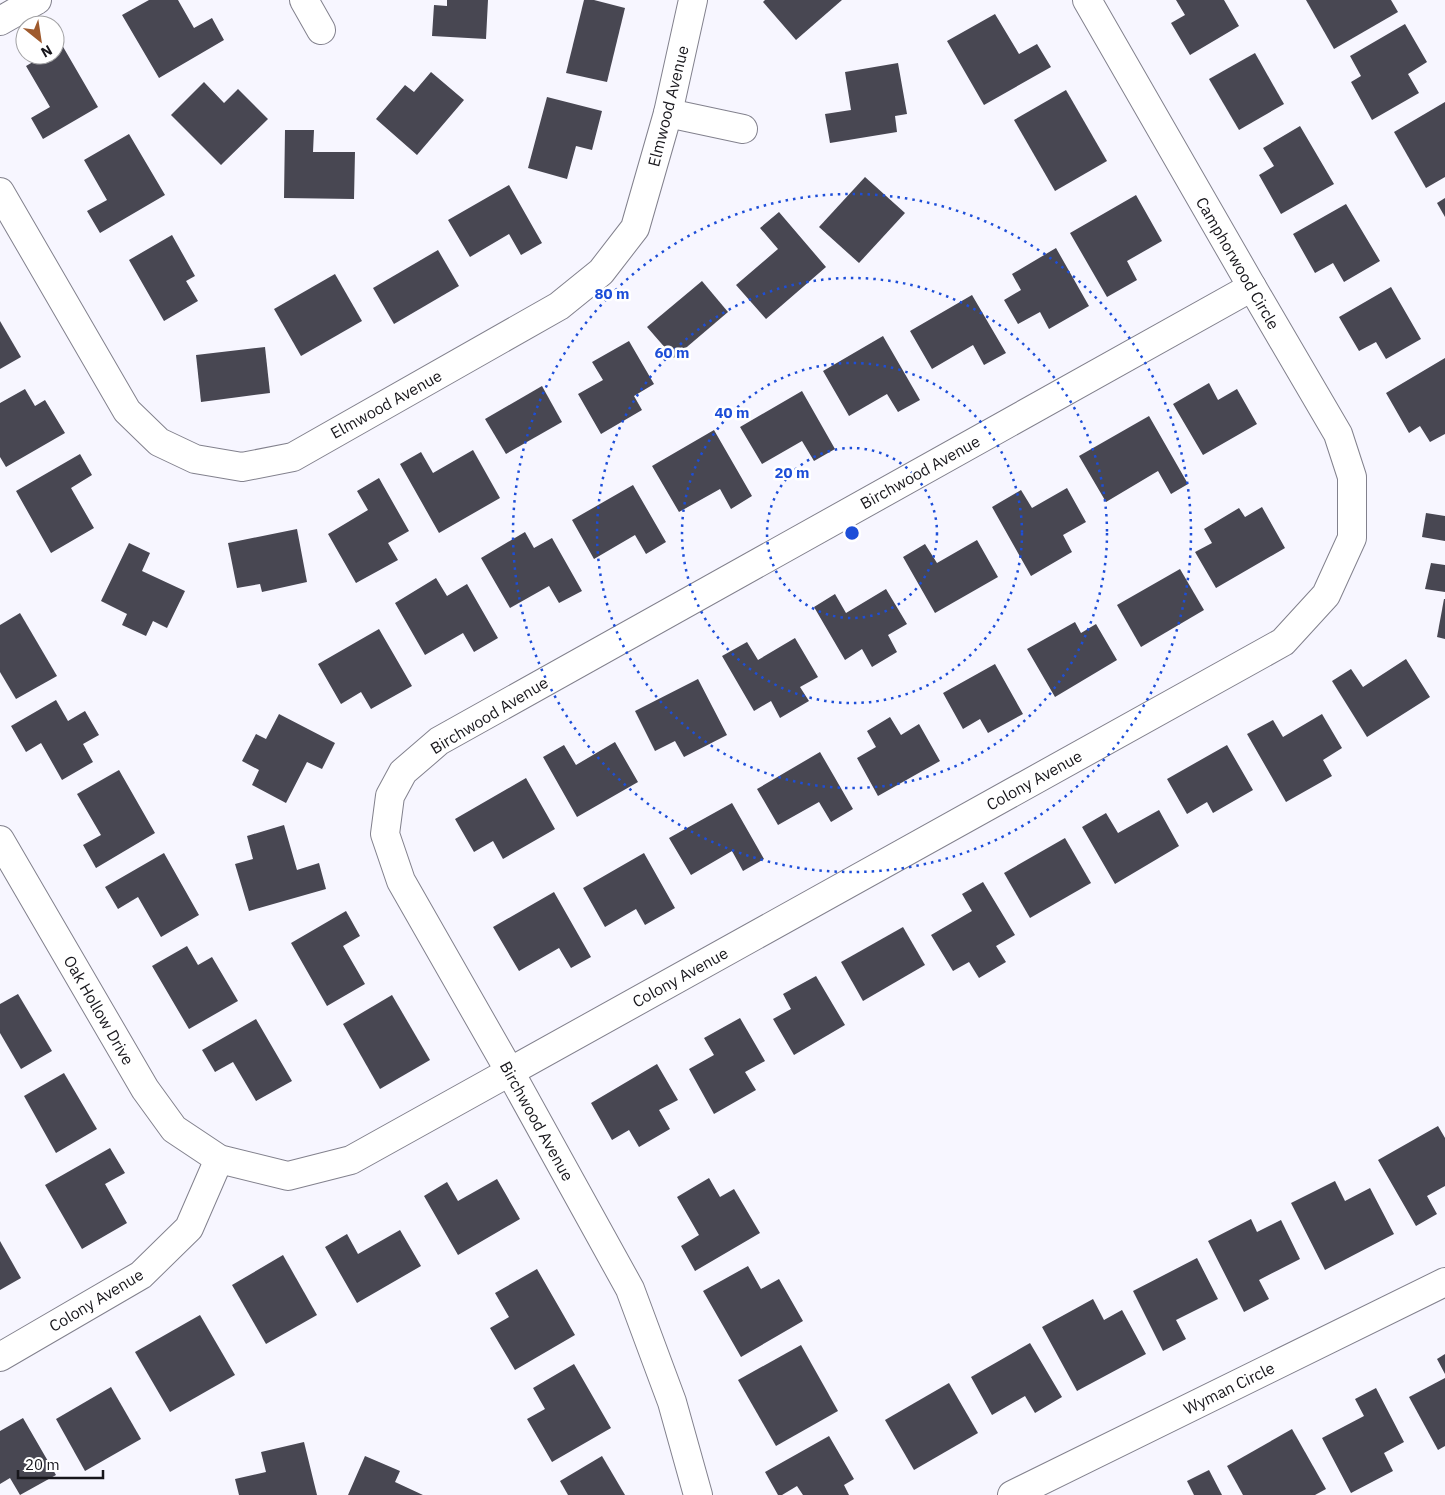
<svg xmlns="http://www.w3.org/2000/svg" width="1445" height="1495" viewBox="0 0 1445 1495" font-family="'IBM Plex Sans',sans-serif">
	<rect width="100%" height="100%" fill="#f7f6ff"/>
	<g fill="#484752">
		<polygon points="149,0 178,0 194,28 212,18 224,40 159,78 122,15"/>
		<polygon points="447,0 488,0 486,39 432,36 434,5 447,6"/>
		<polygon points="584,0 594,0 625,8 607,82 566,73"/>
		<polygon points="765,0 842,0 796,40 763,2"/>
		<polygon points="1176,0 1224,0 1239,26 1190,55 1171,23 1185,15"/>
		<polygon points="1306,0 1391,0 1398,12 1334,49"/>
		<polygon points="995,14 1019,54 1037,44 1051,67 984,105 947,41"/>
		<polygon points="1405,24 1427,62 1408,74 1419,93 1372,120 1351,82 1361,76 1350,56"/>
		<polygon points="62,45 98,107 43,139 31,118 50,107 26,66 45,55 55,55 55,49"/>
		<polygon points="1255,53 1284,104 1239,130 1209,79"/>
		<polygon points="898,63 907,114 895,116 897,132 830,143 825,114 851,110 845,72"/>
		<polygon points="431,72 464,100 417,155 376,119 405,85 414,92"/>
		<polygon points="204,82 224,103 238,89 268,119 221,165 171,115"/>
		<polygon points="1066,90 1107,161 1055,191 1014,120"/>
		<polygon points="547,97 602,111 592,150 576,146 567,179 528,168"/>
		<polygon points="1445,102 1445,177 1426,188 1394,132"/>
		<polygon points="1300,126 1334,184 1281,214 1259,175 1274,166 1263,148"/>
		<polygon points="285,130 314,130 313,152 355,152 354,199 284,198"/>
		<polygon points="129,134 165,195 100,233 87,211 107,200 84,160"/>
		<polygon points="865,177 905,213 859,263 819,227"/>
		<polygon points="509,185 542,243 521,255 509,234 470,257 448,220"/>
		<polygon points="1136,195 1162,241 1127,261 1137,280 1107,297 1070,233"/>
		<polygon points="1445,198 1445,217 1437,203"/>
		<polygon points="1346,204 1380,261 1344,282 1333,263 1315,273 1293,234"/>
		<polygon points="779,212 826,267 766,319 736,285 778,249 760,228"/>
		<polygon points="172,235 195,276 186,281 198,301 164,321 129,260"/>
		<polygon points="1056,248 1089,306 1049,329 1040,312 1018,324 1004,300 1021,290 1012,274"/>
		<polygon points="438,250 459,286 394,324 373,288"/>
		<polygon points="335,274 362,321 301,356 274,309"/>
		<polygon points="702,281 728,312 674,358 647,327"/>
		<polygon points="1391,287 1421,339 1386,359 1376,342 1359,351 1339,317"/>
		<polygon points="972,295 1006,353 984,365 973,345 932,369 910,331"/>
		<polygon points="0,321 21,357 0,369"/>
		<polygon points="883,336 920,400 898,412 887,394 849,416 823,371"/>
		<polygon points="629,341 654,384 634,396 642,410 601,434 578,394 603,380 592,362"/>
		<polygon points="265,347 270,393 201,402 196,355"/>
		<polygon points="1445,358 1445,434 1430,442 1420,426 1409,433 1386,393"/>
		<polygon points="1209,383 1218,400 1237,389 1257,424 1203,455 1173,404"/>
		<polygon points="542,386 562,422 506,454 485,419"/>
		<polygon points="25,389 35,406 45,400 65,433 6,467 0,457 0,403"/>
		<polygon points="802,391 835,449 814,461 802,441 762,464 740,427"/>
		<polygon points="1149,416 1188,484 1171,494 1158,471 1106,502 1079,456"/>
		<polygon points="714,430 752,496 731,509 720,489 679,512 652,466"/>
		<polygon points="473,450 500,498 439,533 400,464 421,452 433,473"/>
		<polygon points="80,454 92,475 71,488 94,528 51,553 16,491"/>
		<polygon points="379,478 409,531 388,543 398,560 356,583 328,534 368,510 357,491"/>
		<polygon points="633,485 666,542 646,554 635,535 594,559 572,520"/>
		<polygon points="1067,488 1086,522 1063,535 1072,552 1031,576 992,507 1021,490 1032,508"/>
		<polygon points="1262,507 1285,548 1216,588 1195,552 1212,543 1204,529 1239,508 1245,517"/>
		<polygon points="1426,513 1445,516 1445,541 1422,537"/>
		<polygon points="297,529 307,582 262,592 260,584 237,588 228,543"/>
		<polygon points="525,532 534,548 552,538 582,591 559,603 549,586 510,608 481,558"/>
		<polygon points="977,540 998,577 935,613 903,557 925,544 937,563"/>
		<polygon points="129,543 150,553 142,571 185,591 167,628 153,621 146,636 122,625 127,614 101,601"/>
		<polygon points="1431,563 1445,565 1445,592 1425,589"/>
		<polygon points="1180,569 1204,610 1141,647 1117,605"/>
		<polygon points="436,578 447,596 467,584 498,638 474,652 463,633 425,655 395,603"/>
		<polygon points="886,589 907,624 888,635 897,652 872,667 862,649 845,660 814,607 835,594 846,613"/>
		<polygon points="1444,599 1445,599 1445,639 1437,637"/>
		<polygon points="20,613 57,676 16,699 0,672 0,625"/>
		<polygon points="1075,622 1081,633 1096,624 1117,660 1055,697 1027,649"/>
		<polygon points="379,629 412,686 371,709 361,692 341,704 318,664"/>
		<polygon points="795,638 818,677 800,687 809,701 780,718 771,701 754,711 722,656 747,642 758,660"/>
		<polygon points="1406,659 1430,697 1367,737 1332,681 1351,669 1363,687"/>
		<polygon points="995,664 1023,714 988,733 980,719 963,729 943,693"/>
		<polygon points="698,679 727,735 684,757 675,741 655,751 635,711"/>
		<polygon points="56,700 68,721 85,711 99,735 83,744 93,762 62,780 41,743 26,752 11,726"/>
		<polygon points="279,714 335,743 322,769 307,762 286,803 252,785 259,770 242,761 256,734 266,739"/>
		<polygon points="1322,714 1342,748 1323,760 1332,776 1286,802 1247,734 1273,720 1283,737"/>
		<polygon points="890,717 901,735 919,724 940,761 878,796 857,758 876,747 867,731"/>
		<polygon points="615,742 638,782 577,817 543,757 564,745 576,765"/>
		<polygon points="1227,745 1253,790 1213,813 1207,802 1187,814 1167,779"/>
		<polygon points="820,752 853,809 831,822 819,802 778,825 757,789"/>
		<polygon points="119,770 155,833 96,868 83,845 101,835 77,794"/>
		<polygon points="526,778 555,829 503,859 493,841 474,852 455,819"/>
		<polygon points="732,803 764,859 743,871 732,851 691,875 669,838"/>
		<polygon points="1159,810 1179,846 1115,884 1082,827 1106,813 1118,833"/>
		<polygon points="284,825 297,870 319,863 326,889 249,911 235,864 253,859 247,836"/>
		<polygon points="1065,838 1091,883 1030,918 1004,873"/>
		<polygon points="164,853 199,915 161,937 138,897 118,909 105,887"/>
		<polygon points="644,853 675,908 645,925 636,909 605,927 583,888"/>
		<polygon points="983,882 1015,935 996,946 1006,962 979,978 969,962 953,971 931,935 972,911 962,894"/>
		<polygon points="554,892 591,957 571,968 559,948 519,971 493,927"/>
		<polygon points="346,911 360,936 343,946 365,984 327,1006 291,943"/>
		<polygon points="903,927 925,965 863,1001 841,962"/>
		<polygon points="187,946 198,965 212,957 238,1001 189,1029 152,966"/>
		<polygon points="816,976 845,1025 794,1055 773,1019 791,1009 783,994"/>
		<polygon points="18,994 52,1051 21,1069 0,1033 0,1004"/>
		<polygon points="392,995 430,1060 380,1089 343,1024"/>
		<polygon points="740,1018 765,1061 745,1072 756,1090 714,1114 689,1069 714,1055 704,1038"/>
		<polygon points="256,1019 292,1081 256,1101 233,1062 215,1072 202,1050"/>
		<polygon points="657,1064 678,1100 659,1110 670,1129 639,1147 629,1130 612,1140 591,1103"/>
		<polygon points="64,1073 97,1129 56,1153 24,1096"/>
		<polygon points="1438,1126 1445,1138 1445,1186 1427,1196 1437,1214 1416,1226 1378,1160"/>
		<polygon points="110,1148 125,1173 105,1184 127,1223 82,1249 45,1185"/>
		<polygon points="709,1178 720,1197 734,1189 760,1233 695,1271 681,1246 699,1235 677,1197"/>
		<polygon points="497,1179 520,1219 458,1255 424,1196 447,1182 458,1201"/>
		<polygon points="1335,1181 1345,1201 1370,1188 1394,1234 1325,1270 1291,1203"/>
		<polygon points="1251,1219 1257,1232 1281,1220 1300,1259 1259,1280 1269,1299 1244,1312 1208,1241"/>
		<polygon points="400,1230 421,1266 357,1303 325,1247 347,1234 358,1254"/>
		<polygon points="0,1241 21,1278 0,1290"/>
		<polygon points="283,1255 317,1315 266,1344 232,1285"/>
		<polygon points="1197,1258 1218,1299 1176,1320 1186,1339 1163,1351 1133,1291"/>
		<polygon points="748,1266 761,1289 779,1279 803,1321 741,1357 703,1291"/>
		<polygon points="537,1269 575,1335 515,1370 490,1328 509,1317 495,1293"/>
		<polygon points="1093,1299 1104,1320 1122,1310 1146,1354 1077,1391 1042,1327"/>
		<polygon points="200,1315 235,1375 170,1412 135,1352"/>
		<polygon points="1030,1343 1062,1397 1035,1413 1025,1396 992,1415 971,1377"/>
		<polygon points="801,1345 838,1411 776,1446 738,1380"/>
		<polygon points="1445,1354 1445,1374 1437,1359"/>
		<polygon points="574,1364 611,1428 552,1462 527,1419 545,1409 533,1388"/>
		<polygon points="1445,1378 1445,1446 1438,1450 1409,1397"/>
		<polygon points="949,1383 978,1433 914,1470 885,1420"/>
		<polygon points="111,1387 141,1439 85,1471 56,1419"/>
		<polygon points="1376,1388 1404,1442 1384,1453 1393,1471 1351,1493 1322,1438 1364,1416 1355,1399"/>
		<polygon points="23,1418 56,1475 20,1495 10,1478 0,1484 0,1431"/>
		<polygon points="1292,1429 1326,1489 1315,1495 1243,1495 1227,1466"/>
		<polygon points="829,1436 854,1479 844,1485 849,1495 803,1495 797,1486 782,1495 778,1495 765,1472"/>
		<polygon points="304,1442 317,1495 239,1495 235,1479 266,1472 261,1452"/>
		<polygon points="365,1456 400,1471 395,1482 423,1495 348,1495"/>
		<polygon points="602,1456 625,1495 568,1495 560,1481"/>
		<polygon points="1209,1470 1222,1495 1194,1495 1187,1481"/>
	</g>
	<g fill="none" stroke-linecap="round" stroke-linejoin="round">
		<defs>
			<g id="minor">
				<polyline points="304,0 321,30"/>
				<polyline points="0,21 37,0"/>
				<polyline points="668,113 743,129"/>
				<polyline points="0,192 127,411 159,442 195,459 242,467 293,457 559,306 601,272 635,228 668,113 693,0"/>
				<polyline points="0,840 145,1089 174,1129 219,1159 288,1176 351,1160 1283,642 1326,595 1352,538 1352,477 1338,434 1252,287 1087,0"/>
				<polyline points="0,1357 141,1275 189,1228 219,1159"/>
				<polyline points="698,1495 672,1402 630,1289 510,1072 401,881 385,834 390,796 403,772 439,741 1252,287"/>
				<polyline points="1012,1495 1445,1282"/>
			</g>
		</defs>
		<use href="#minor" stroke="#82818d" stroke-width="30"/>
		<use href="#minor" stroke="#fff" stroke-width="28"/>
	</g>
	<g fill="none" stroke="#1d4ed8" stroke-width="2.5" stroke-dasharray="2.5 5">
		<circle cx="852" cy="533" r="85"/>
		<circle cx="852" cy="533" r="170"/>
		<circle cx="852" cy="533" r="255"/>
		<circle cx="852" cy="533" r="339"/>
	</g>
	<g text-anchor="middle" stroke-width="5" stroke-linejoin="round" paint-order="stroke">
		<g font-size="16" fill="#17161b" stroke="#fff">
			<text transform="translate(668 106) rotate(-76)" y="6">Elmwood Avenue</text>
			<text transform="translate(1238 263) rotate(60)" y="6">Camphorwood Circle</text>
			<text transform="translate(386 404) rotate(-29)" y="6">Elmwood Avenue</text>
			<text transform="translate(920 472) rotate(-29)" y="6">Birchwood Avenue</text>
			<text transform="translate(489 715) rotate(-31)" y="6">Birchwood Avenue</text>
			<text transform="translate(1034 780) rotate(-29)" y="6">Colony Avenue</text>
			<text transform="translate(680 977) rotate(-29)" y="6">Colony Avenue</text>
			<text transform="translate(99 1010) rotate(60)" y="6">Oak Hollow Drive</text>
			<text transform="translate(537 1121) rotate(61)" y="6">Birchwood Avenue</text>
			<text transform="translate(96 1300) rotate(-31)" y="6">Colony Avenue</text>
			<text transform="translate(1229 1388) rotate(-26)" y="6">Wyman Circle</text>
		</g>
	</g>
	<circle cx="852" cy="533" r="8" fill="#1d4ed8" stroke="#fff" stroke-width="2.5"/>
	<g font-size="15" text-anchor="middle" font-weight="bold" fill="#1d4ed8" stroke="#fff" stroke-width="5" stroke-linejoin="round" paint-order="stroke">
		<text x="612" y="299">80 m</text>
		<text x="672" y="358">60 m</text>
		<text x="732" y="418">40 m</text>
		<text x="792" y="478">20 m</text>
	</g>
	<g transform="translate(40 40) rotate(150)"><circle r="24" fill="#ffffff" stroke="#a2a2a4"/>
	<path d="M0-4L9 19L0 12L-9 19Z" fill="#9f5a2d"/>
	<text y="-8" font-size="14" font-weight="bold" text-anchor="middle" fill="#17161b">N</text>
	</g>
	<path d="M18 1470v8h85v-8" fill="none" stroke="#17161b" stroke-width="2.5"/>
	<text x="25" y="1470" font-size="15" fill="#17161b" stroke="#ffffff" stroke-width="4" paint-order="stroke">20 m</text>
</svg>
